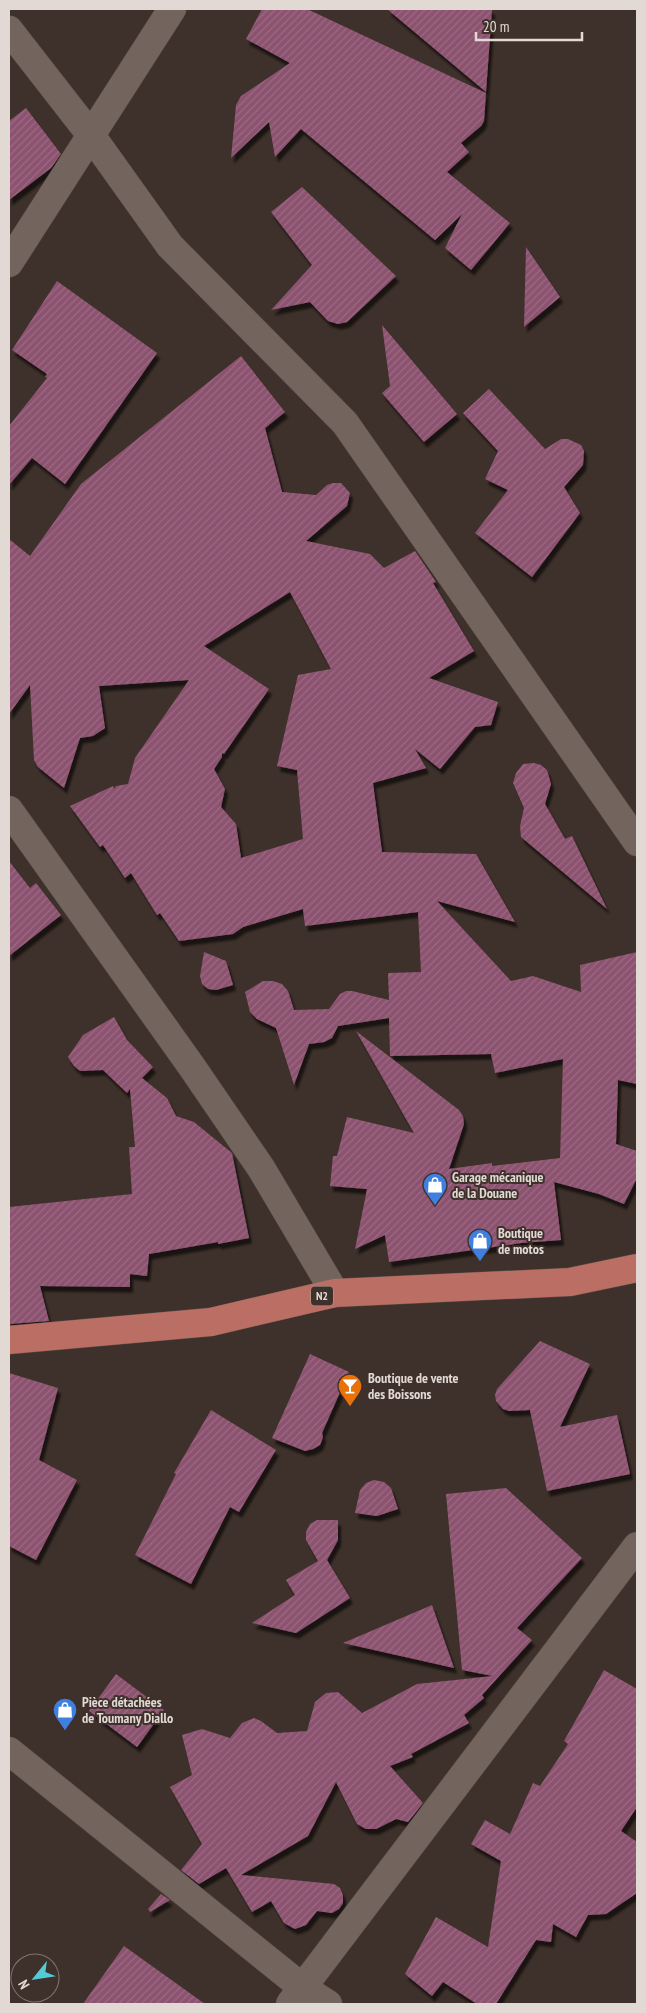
<svg xmlns="http://www.w3.org/2000/svg" width="646" height="2013" viewBox="0 0 646 2013" font-family="'PT Sans Narrow',sans-serif">
	<defs>
		<pattern id="building-hatch" width="6" height="6" patternUnits="userSpaceOnUse" patternTransform="scale(1.25)"><rect width="6" height="6" fill="#8c526f"/><path d="M-1 1l2-2M0 6l6-6M5 7l2-2" fill="none" stroke="#9c6a83"/></pattern>
		<filter id="shadow"><feDropShadow dx="3" dy="5.5" stdDeviation="1" flood-color="#0009"/></filter>
	</defs>
	<rect width="100%" height="100%" fill="#3e302a"/>
	<g fill="url(#building-hatch)" fill-rule="evenodd" filter="url(#shadow)">
		<polygon points="262,9 307,9 486,93 484,121 481,126 461,143 469,152 447,172 510,223 471,270 445,248 462,214 435,240 301,129 275,157 269,122 231,158 236,105 241,96 290,63 246,39"/>
		<polygon points="387,9 492,9 486,92"/>
		<polygon points="26,108 61,154 51,168 9,200 9,121"/>
		<polygon points="302,187 396,276 347,322 338,324 328,321 310,302 271,310 312,265 271,212"/>
		<polygon points="526,247 560,297 524,327"/>
		<polygon points="57,281 157,353 65,484 32,458 9,485 9,426 47,378 45,377 47,374 12,350"/>
		<polygon points="382,325 457,414 424,442 382,393 390,386"/>
		<path d="M241 356 285 412 265 428 282 492 316 495 327 485 333 483H341L350 493 347 506 306 541 370 554 384 568 415 551 436 582 433 583 474 651 429 678 498 702 491 725 475 727 440 769 415 749 426 768 373 783 382 852 476 854 515 922 437 901 511 981 533 976 581 992 580 965 637 952V1084L618 1080 616 1144 637 1151V1178L624 1204 599 1194 554 1182 561 1240 521 1243 389 1262 385 1235 355 1249 367 1189 330 1186 333 1156H337L347 1117 414 1133 356 1031 459 1110 463 1116 464 1124 449 1169 492 1163V1166L560 1158 563 1059 495 1073 491 1054 390 1056 389 1018 338 1026 332 1038 324 1042 309 1044 294 1085 276 1028 257 1019 250 1012 245 992 263 981H273L282 984 288 991 294 1010 329 1009 340 994 346 991H352L389 1000 388 973 421 972 418 912 305 926 303 909 243 927 233 934 179 941 160 913 157 915 131 873 125 878 103 845 100 847 70 806 113 786 114 789 116 786 128 784 135 758 189 680 99 686 105 728 93 736 80 738 64 788 38 767 34 760 30 685 9 714V539L30 556 81 484ZM290 592 331 669 298 675 277 766 297 770 303 839 241 858 236 824 221 807 225 789 214 769 222 757V753L224 754 269 689 204 646Z"/>
		<polygon points="489,389 545,449 561,439 568,439 581,445 584,451 583,465 564,487 580,513 532,577 475,533 508,490 485,479 498,451 463,413"/>
		<polygon points="534,763 541,765 547,770 551,784 545,804 565,839 572,836 607,909 521,837 520,826 524,808 513,783 516,773 523,764"/>
		<polygon points="9,861 30,888 36,883 61,915 9,956"/>
		<polygon points="204,952 226,961 233,985 216,990 208,989 202,984 200,976"/>
		<polygon points="114,1017 127,1040 153,1067 142,1078 167,1098 176,1116 194,1122 232,1153 249,1238 218,1244 218,1242 149,1254 147,1276 130,1274 130,1287 40,1286 49,1321 9,1324 9,1207 132,1194 129,1147 135,1147 130,1089 127,1093 103,1070 80,1071 74,1066 68,1057 83,1035"/>
		<polygon points="540,1341 590,1364 560,1427 617,1415 630,1474 547,1491 530,1410 509,1411 503,1409 496,1401 495,1395 497,1389"/>
		<polygon points="310,1354 349,1372 322,1433 323,1437 320,1445 313,1449 305,1451 272,1438"/>
		<polygon points="9,1373 58,1388 39,1460 77,1480 36,1560 9,1546"/>
		<polygon points="211,1410 276,1450 239,1512 230,1507 191,1584 135,1555 176,1474 174,1473"/>
		<polygon points="374,1480 384,1482 391,1488 398,1509 377,1516 355,1513 360,1490 366,1483"/>
		<polygon points="506,1488 582,1558 517,1628 532,1640 482,1695 484,1698 464,1715 469,1723 411,1754 413,1757 390,1766 423,1803 408,1822 396,1819 376,1829 366,1829 357,1824 336,1782 308,1836 241,1875 334,1884 340,1888 343,1895 343,1903 339,1909 332,1913 317,1911 306,1925 295,1929 284,1923 271,1901 252,1912 226,1868 199,1884 181,1870 202,1844 170,1787 192,1775 182,1735 202,1729 230,1738 242,1723 254,1718 261,1721 277,1733 307,1731 315,1702 326,1693 338,1692 362,1713 417,1684 493,1676 462,1670 446,1494"/>
		<polygon points="317,1520 338,1520 338,1540 327,1560 350,1598 296,1633 252,1623 295,1595 286,1580 318,1561 306,1540 306,1532 310,1524"/>
		<polygon points="432,1605 454,1668 343,1643"/>
		<polygon points="604,1670 637,1689 637,1807 621,1831 637,1842 637,1893 606,1914 588,1915 576,1937 553,1924 551,1942 536,1940 496,2004 477,2004 443,1982 432,1996 405,1974 436,1917 488,1947 501,1861 471,1844 485,1820 510,1834 533,1783 540,1786 568,1744 564,1741"/>
		<polygon points="116,1674 164,1710 137,1747 89,1711"/>
		<polygon points="161,1894 170,1900 150,1912 148,1909"/>
		<polygon points="124,1946 205,2004 83,2004"/>
	</g>
	<g fill="none" stroke-linecap="round" stroke-linejoin="round">
		<defs>
			<g id="minor">
				<polyline points="9,30 90,134 170,246 345,423 637,842"/>
				<polyline points="9,263 172,9"/>
				<polyline points="9,810 192,1067 261,1168 335,1293"/>
				<polyline points="9,1751 303,1988 328,2004"/>
				<polyline points="290,2004 637,1546"/>
			</g>
			<polyline id="highway" points="9,1340 211,1322 335,1293 570,1282 637,1268"/>
		</defs>
		<use href="#minor" stroke="#594e49" stroke-width="29"/>
		<use href="#highway" stroke="#594e49" stroke-width="29"/>
		<use href="#minor" stroke="#73645d" stroke-width="28"/>
		<use href="#highway" stroke="#bb6e63" stroke-width="28"/>
	</g>
	<defs>
		<symbol id="shop-pin" viewBox="-11 -11 22 30"><path d="M0 17L-7.5 6A9.5 9.5 0 1 1 7.5 6Z" fill="#3f7fe0" stroke="#3e302a"/><path d="M-5-2.5h2.3a2.7 3.5 0 0 1 5.4 0H5L5.5 6h-11ZM-1.5-2.5h3a1.5 2.3 0 0 0-3 0Z" fill="#fff"/></symbol>
		<symbol id="bar-pin" viewBox="-11 -11 22 30"><path d="M0 17L-7.5 6A9.5 9.5 0 1 1 7.5 6Z" fill="#e8710a" stroke="#3e302a"/><path d="M-6-5H6L.8 .8V4.5H3.5V6h-7V4.5H-.8V.8Z" fill="#fff"/></symbol>
	</defs>
	<g fill-rule="evenodd">
		<use href="#shop-pin" x="421" y="1171" width="28" height="38"/>
		<use href="#shop-pin" x="466" y="1227" width="28" height="38"/>
		<use href="#bar-pin" x="336" y="1372" width="28" height="38"/>
		<use href="#shop-pin" x="51" y="1696" width="28" height="38"/>
	</g>
	<g text-anchor="middle" stroke-width="4" stroke-linejoin="round" paint-order="stroke">
		<rect fill="#3e302a" stroke="#b1a6a2" stroke-width="1" x="311" y="1286.5" width="22" height="19" rx="4"/>
		<g font-size="12" font-weight="bold" fill="#e2d9d5">
			<text x="322" y="1300">N2</text>
		</g>
		<g font-size="14" font-weight="bold" fill="#e2d9d5" stroke="#3e302a" text-anchor="start">
			<text x="452" y="1182">Garage mécanique<tspan x="452" dy="16">de la Douane</tspan></text>
			<text x="498" y="1238">Boutique<tspan x="498" dy="16">de motos</tspan></text>
			<text x="368" y="1383">Boutique de vente<tspan x="368" dy="16">des Boissons</tspan></text>
			<text x="82" y="1707">Pièce détachées<tspan x="82" dy="16">de Toumany Diallo</tspan></text>
		</g>
	</g>
	<rect width="646" height="2013" fill="none" stroke="#e2d9d5" stroke-width="20"/>
	<g transform="translate(35 1978) rotate(240)"><circle r="24" fill="#3e302a" stroke="#80746e"/>
	<path d="M0-4L9 19L0 12L-9 19Z" fill="#52cbd7"/>
	<text y="-8" font-size="14" font-weight="bold" text-anchor="middle" fill="#e2d9d5">N</text>
	</g>
	<path d="M476 32v8h106v-8" fill="none" stroke="#e2d9d5" stroke-width="2.5"/>
	<text x="483" y="32" font-size="15" fill="#e2d9d5" stroke="#3e302a" stroke-width="4" paint-order="stroke">20 m</text>
</svg>
